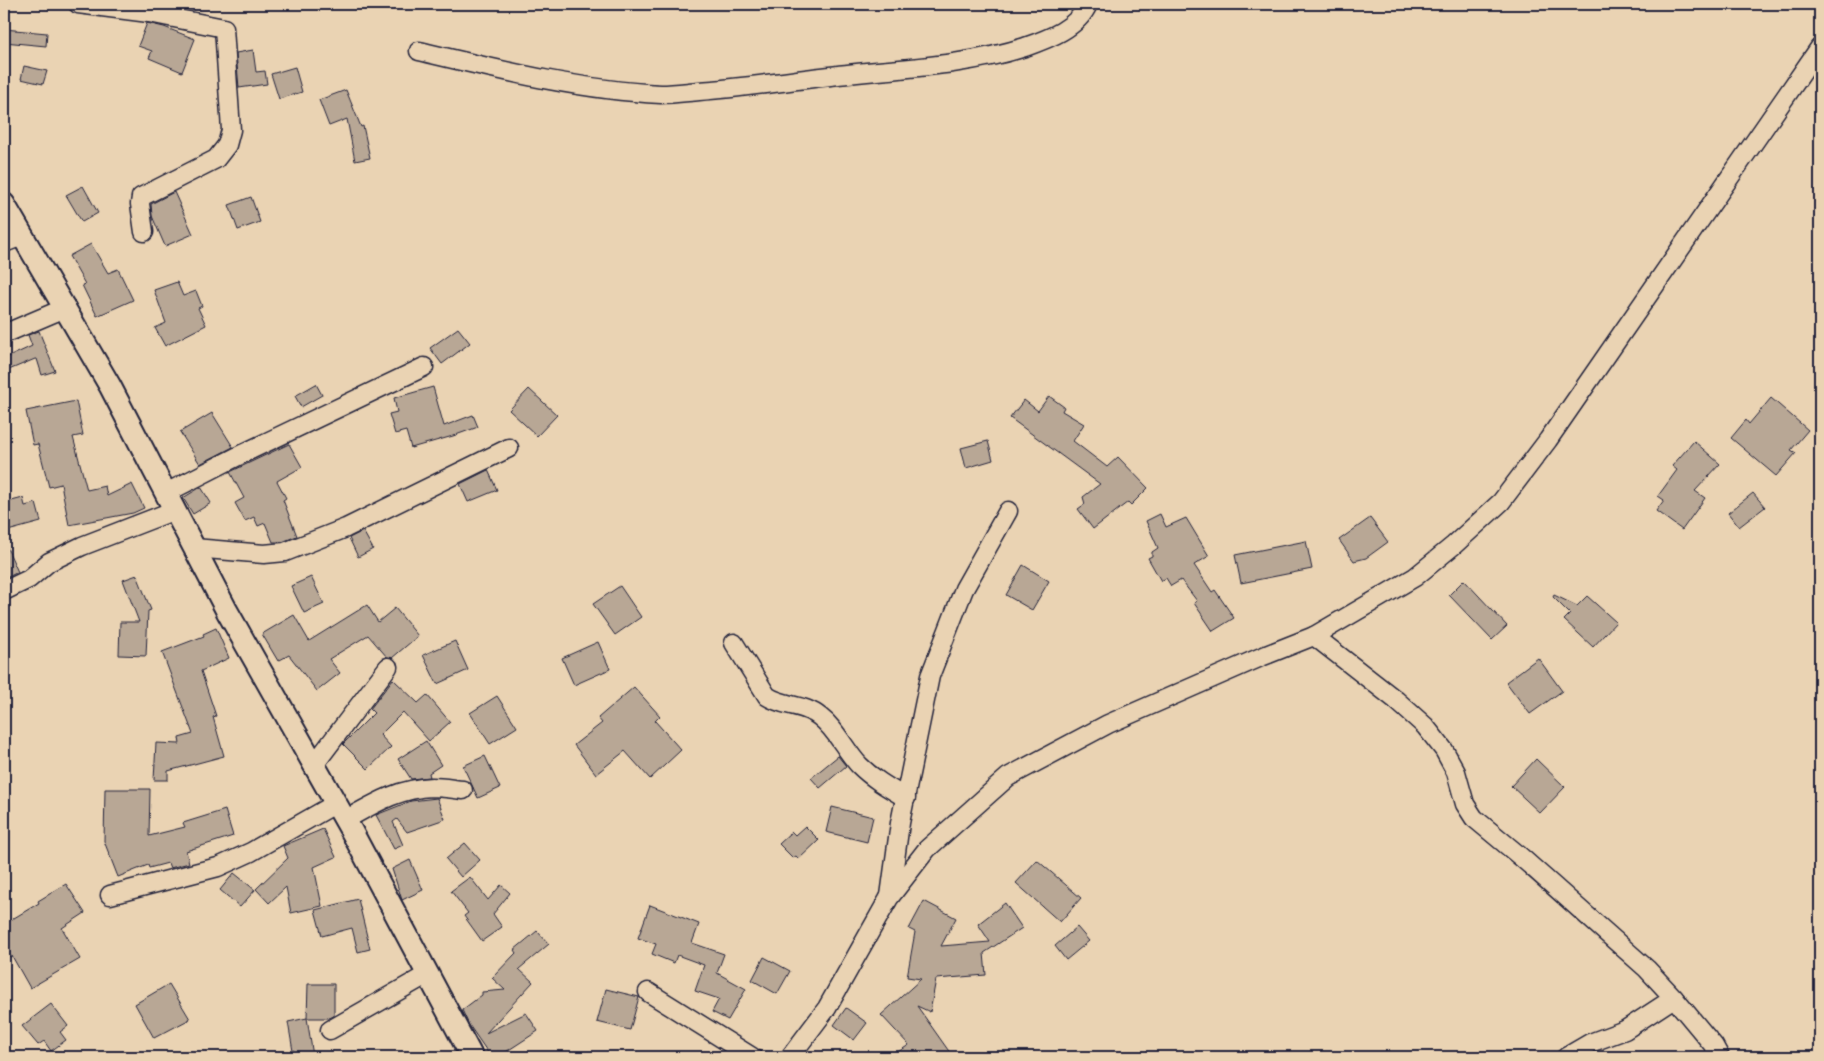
<svg xmlns="http://www.w3.org/2000/svg" width="1824" height="1061" viewBox="0 0 1824 1061" font-family="'Playpen Sans',sans-serif">
	<rect width="100%" height="100%" fill="#ead3b3"/>
	<filter id="ink" filterUnits="userSpaceOnUse"><feTurbulence type="fractalNoise" baseFrequency=".02" numOctaves="2"/><feDisplacementMap in="SourceGraphic" scale="10" xChannelSelector="R" yChannelSelector="G"/><feConvolveMatrix kernelMatrix="1 2 1 2 8 2 1 2 1" color-interpolation-filters="sRGB"/></filter>
	<g filter="url(#ink)">
		<g fill="#b8a795" stroke="#22223b">
			<polygon points="147,23 164,27 195,39 182,72 149,58 152,51 138,46"/>
			<polygon points="4,29 47,33 46,46 4,42"/>
			<polygon points="253,50 256,72 265,71 267,84 239,88 236,53"/>
			<polygon points="24,66 47,71 43,84 21,79"/>
			<polygon points="295,67 302,92 279,99 271,74"/>
			<polygon points="346,90 361,127 363,126 370,158 355,161 347,119 329,126 319,100"/>
			<polygon points="83,186 98,213 82,222 66,195"/>
			<polygon points="174,192 193,234 165,246 152,216 151,204"/>
			<polygon points="251,197 260,222 238,230 229,205"/>
			<polygon points="91,244 108,273 118,269 133,300 97,316 82,285 85,284 69,256"/>
			<polygon points="177,282 183,296 196,291 202,306 198,308 206,325 165,346 155,328 166,323 154,290"/>
			<polygon points="458,328 470,343 442,364 430,348"/>
			<polygon points="39,331 55,371 42,375 37,359 35,359 4,372 4,359 30,347 32,346 28,335"/>
			<polygon points="316,384 322,395 301,407 295,396"/>
			<polygon points="433,387 444,426 473,415 478,427 453,436 411,448 406,431 395,434 389,414 397,412 394,398"/>
			<polygon points="529,389 557,415 537,436 509,410"/>
			<polygon points="1049,396 1064,407 1062,411 1084,424 1073,441 1107,467 1118,457 1148,488 1131,505 1128,502 1093,529 1078,509 1085,504 1083,497 1100,484 1010,418 1024,400 1038,411"/>
			<polygon points="1771,398 1808,430 1791,450 1796,453 1776,476 1731,438 1746,420 1749,424"/>
			<polygon points="76,401 83,435 73,437 87,490 105,486 107,496 132,484 144,508 133,513 69,525 61,484 49,487 38,444 33,445 26,411"/>
			<polygon points="212,413 233,447 200,464 180,432"/>
			<polygon points="988,441 993,460 966,468 961,448"/>
			<polygon points="1694,441 1720,464 1695,491 1705,498 1682,530 1656,511 1664,500 1658,496 1677,470 1672,466"/>
			<polygon points="289,444 302,467 277,481 286,498 283,500 297,536 282,542 273,542 265,523 258,526 254,517 245,521 235,503 244,498 230,472"/>
			<polygon points="488,470 497,490 468,502 460,484"/>
			<polygon points="201,487 211,503 193,514 183,498"/>
			<polygon points="1753,493 1765,507 1739,527 1728,513"/>
			<polygon points="23,498 25,506 36,503 41,522 4,532 4,503"/>
			<polygon points="1160,514 1166,527 1186,518 1209,556 1194,565 1212,592 1215,590 1234,618 1213,631 1194,603 1197,601 1181,580 1171,586 1166,578 1161,581 1148,558 1152,556 1152,552 1158,548 1146,521"/>
			<polygon points="1370,518 1388,542 1366,558 1354,561 1339,540"/>
			<polygon points="363,531 373,549 358,557 349,538"/>
			<polygon points="4,541 18,572 4,579"/>
			<polygon points="1306,541 1312,569 1241,583 1235,555"/>
			<polygon points="1023,565 1049,581 1032,610 1006,595"/>
			<polygon points="137,575 151,610 148,611 146,656 119,655 120,622 139,622 123,580"/>
			<polygon points="311,577 324,604 304,613 291,586"/>
			<polygon points="1464,580 1507,626 1492,640 1449,595"/>
			<polygon points="620,586 641,617 615,635 593,604"/>
			<polygon points="1554,595 1577,606 1587,596 1616,622 1593,647 1564,620 1570,614 1553,597"/>
			<polygon points="367,605 378,622 395,608 418,636 392,658 387,657 368,635 329,659 340,673 317,691 289,655 278,661 262,634 294,615 309,641"/>
			<polygon points="216,628 229,658 201,671 216,716 213,717 224,756 168,771 168,780 154,780 156,743 180,744 179,738 193,734 162,652 204,636 203,634"/>
			<polygon points="455,641 468,670 437,684 423,655"/>
			<polygon points="598,642 610,669 574,685 562,658"/>
			<polygon points="1538,658 1562,691 1530,714 1506,682"/>
			<polygon points="393,679 418,703 427,695 450,722 429,741 403,712 380,735 391,747 368,769 343,744 374,713 370,709"/>
			<polygon points="634,687 660,716 655,721 681,750 650,779 625,751 596,774 574,745 602,723 598,718"/>
			<polygon points="497,696 517,727 490,744 470,713"/>
			<polygon points="426,741 441,765 429,773 430,777 411,779 398,759"/>
			<polygon points="485,756 500,788 478,798 463,766"/>
			<polygon points="838,756 846,766 820,788 811,778"/>
			<polygon points="1536,759 1565,787 1540,813 1511,786"/>
			<polygon points="105,789 150,789 149,836 185,827 183,823 225,810 233,836 186,851 189,863 170,868 168,863 149,868 148,865 118,877 104,841"/>
			<polygon points="437,798 445,819 407,832 397,819 393,822 403,845 394,849 376,815 411,801"/>
			<polygon points="832,807 873,817 867,842 826,832"/>
			<polygon points="805,826 819,840 799,859 796,856 793,858 779,844 792,832 795,835"/>
			<polygon points="323,829 336,857 314,867 322,906 291,913 286,887 269,903 256,889 288,858 283,846"/>
			<polygon points="465,843 480,860 461,877 446,859"/>
			<polygon points="410,860 423,890 402,900 392,869"/>
			<polygon points="1037,860 1081,898 1060,922 1016,883"/>
			<polygon points="234,873 255,890 240,907 220,890"/>
			<polygon points="470,877 488,900 501,885 510,893 493,914 502,927 482,941 464,916 468,913 451,891"/>
			<polygon points="66,884 85,913 62,928 80,959 30,988 12,956 10,957 4,947 4,924 39,903 38,901"/>
			<polygon points="358,899 370,949 358,952 352,928 322,936 315,910"/>
			<polygon points="924,901 956,918 941,946 990,942 978,924 1005,903 1022,928 984,953 986,975 936,979 930,1012 917,1006 953,1057 890,1057 909,1045 881,1015 921,979 907,977 915,932 909,929"/>
			<polygon points="650,905 699,924 692,943 724,954 717,973 746,989 728,1020 712,1012 719,999 695,991 704,965 677,955 674,963 652,954 656,944 638,938"/>
			<polygon points="1077,927 1089,941 1066,960 1055,946"/>
			<polygon points="537,931 549,944 519,969 533,982 486,1033 526,1013 538,1031 498,1057 491,1057 469,1025 462,1010 482,995 482,992 505,990 492,978 516,953 514,950"/>
			<polygon points="764,957 790,971 777,994 752,980"/>
			<polygon points="169,984 190,1019 154,1038 135,1004"/>
			<polygon points="308,984 334,984 334,1016 329,1018 307,1018"/>
			<polygon points="606,989 639,997 630,1030 597,1022"/>
			<polygon points="51,1004 68,1026 60,1032 66,1040 51,1051 44,1041 38,1045 22,1026"/>
			<polygon points="846,1008 867,1023 854,1040 834,1025"/>
			<polygon points="307,1018 313,1056 294,1057 288,1022"/>
		</g>
		<g fill="none" stroke-linecap="round" stroke-linejoin="round">
			<defs>
				<g id="minor">
					<polyline points="78,4 149,13 224,28 231,130 227,145 216,159 141,197 140,204 144,232"/>
					<path d="M419 51C499 70 579 90 661 94 674 94 687 92 699 91 743 88 786 81 830 76 895 68 963 67 1025 47 1048 39 1078 28 1088 4"/>
					<polyline points="4,243 22,236"/>
					<polyline points="4,334 65,308"/>
					<polyline points="166,493 244,453 424,367"/>
					<polyline points="194,548 264,554 285,552 346,528 509,448"/>
					<polyline points="4,591 29,579 49,562 82,546 175,510"/>
					<polyline points="1314,636 1396,700 1425,726 1444,750 1456,772 1465,804 1474,818 1521,857 1647,969 1674,998 1714,1046 1720,1057"/>
					<path d="M734 643 767 696C783 707 805 704 820 717 836 729 845 750 859 765 873 779 889 788 906 798"/>
					<polyline points="314,765 388,667"/>
					<path d="M345 820C372 805 399 788 432 787 442 787 453 789 463 790"/>
					<polyline points="110,895 218,867 251,852 335,804"/>
					<polyline points="890,896 900,823 930,676 964,589 1008,511"/>
					<polyline points="648,992 752,1057"/>
					<polyline points="330,1030 428,974"/>
					<polyline points="790,1057 827,1008 889,898 927,849 1008,777 1108,724 1261,657 1314,636 1415,577 1454,545 1501,502 1548,440 1820,47"/>
					<polyline points="1566,1057 1590,1043 1625,1030 1674,998"/>
				</g>
				<polyline id="major" points="4,204 110,386 227,611 352,832 472,1057"/>
			</defs>
			<use href="#minor" stroke="#22223b" stroke-width="21"/>
			<use href="#major" stroke="#22223b" stroke-width="25"/>
			<use href="#minor" stroke="#ead3b3" stroke-width="18"/>
			<use href="#major" stroke="#ead3b3" stroke-width="21"/>
		</g>
	</g>
	<rect width="1824" height="1061" fill="none" stroke="#ead3b3" stroke-width="20"/>
	<rect x="10" y="10" width="1804" height="1041" fill="none" stroke="#22223b" stroke-width="2" filter="url(#ink)"/>
</svg>
